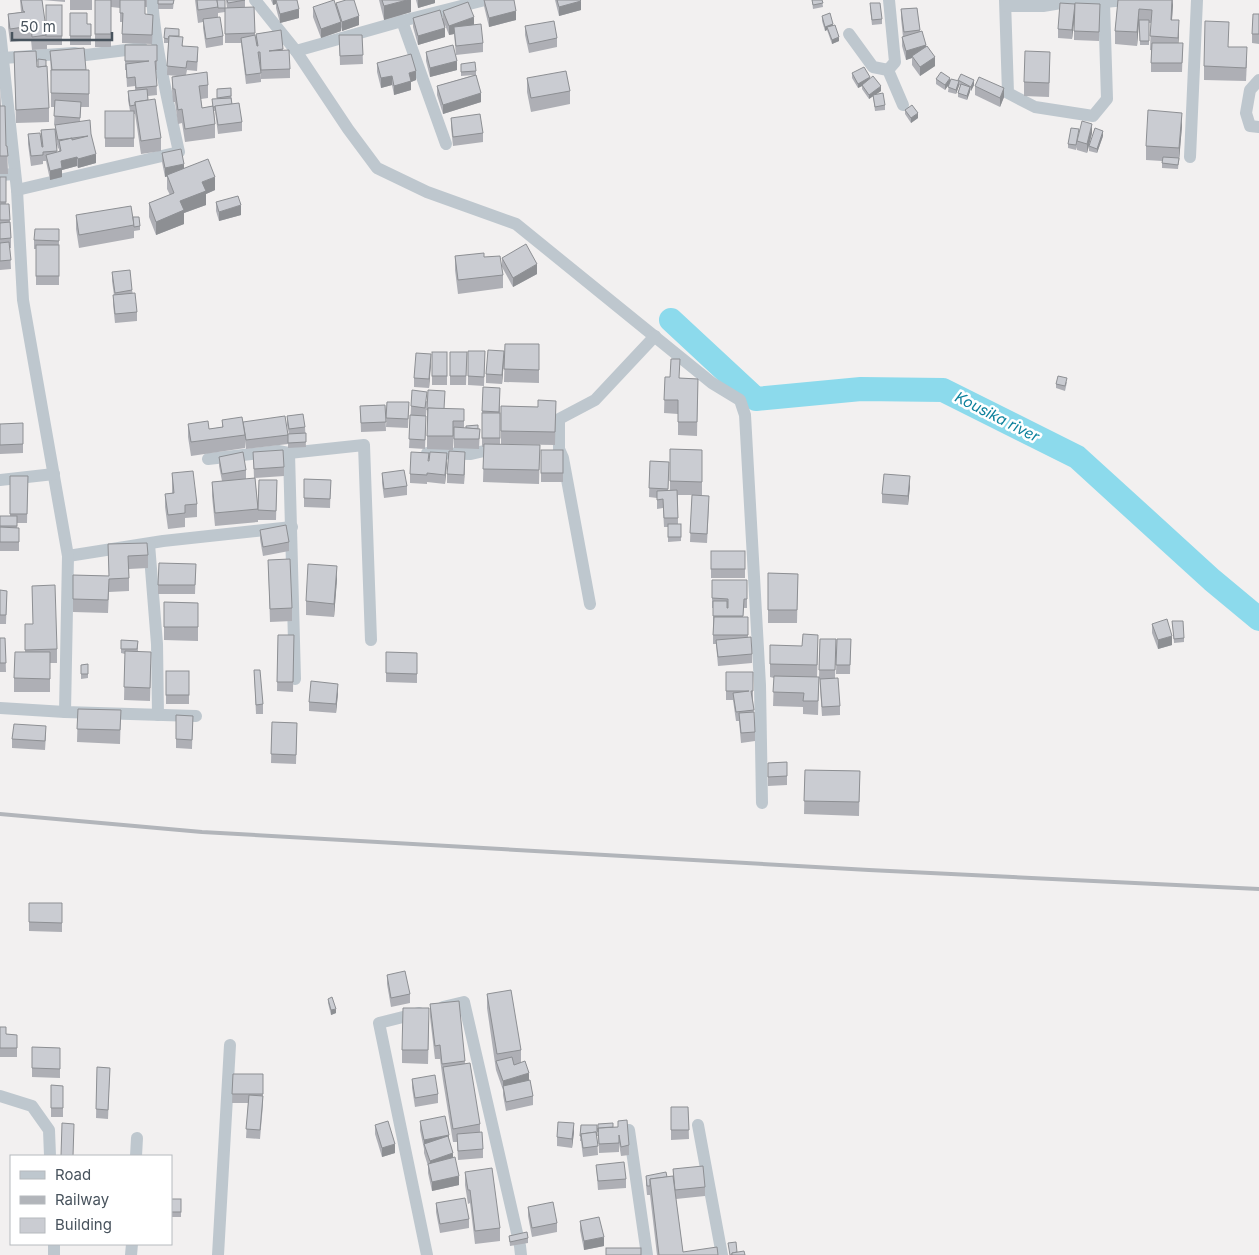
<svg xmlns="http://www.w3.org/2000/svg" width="1259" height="1255" viewBox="0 0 1259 1255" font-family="Inter,sans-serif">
	<rect width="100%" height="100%" fill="#f2f0f0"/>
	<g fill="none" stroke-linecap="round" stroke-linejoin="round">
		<polyline stroke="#8cdaec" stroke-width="24" points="671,320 756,399 861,389 943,390 1077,457 1212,580 1259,619"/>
		<g stroke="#bec7ce" stroke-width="12">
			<polyline points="255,0 296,51 348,129 377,168 427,192 516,224 712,383 740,400 745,415 760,685 762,803"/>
			<polyline points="1005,0 1008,93 1035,107 1093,116 1107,99 1104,2"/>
			<polyline points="1006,6 1043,6 1073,1 1104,2 1126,0"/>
			<polyline points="402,21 446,144"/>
			<polyline points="0,32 17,190 23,300 68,556 163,541 292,527"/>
			<polyline points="849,34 873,67 888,70 903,105"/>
			<polyline points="296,51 402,21 485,0"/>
			<polyline points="3,58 74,53 86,55 142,48"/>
			<polyline points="888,70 895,62 889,0"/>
			<polyline points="1259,80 1250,90 1246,113 1250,126 1259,127"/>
			<polyline points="1190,157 1197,0"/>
			<polyline points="0,175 15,174"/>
			<path d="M17 190 179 152C168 102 156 51 152 0"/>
			<polyline points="289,453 295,679"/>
			<polyline points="427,453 471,454 484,451 499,454"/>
			<polyline points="208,459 278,451 289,453 364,445 371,640"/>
			<polyline points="0,480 54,474"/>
			<polyline points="149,544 157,644 158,715"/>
			<polyline points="590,604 563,458 559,449 559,419 595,400 655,336"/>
			<polyline points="0,708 65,712 196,716"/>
			<polyline points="65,712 68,556"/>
			<polyline points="443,1007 464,1002 520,1246 521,1255"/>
			<polyline points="419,1013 379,1023 427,1255"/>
			<polyline points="0,1096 32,1106 49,1130 50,1156"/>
			<polyline points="698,1125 722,1255"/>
			<polyline points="629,1130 647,1255"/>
			<polyline points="136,1156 137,1138"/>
			<polyline points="54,1244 54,1255"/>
			<polyline points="131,1255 132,1244"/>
			<polyline points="218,1255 230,1045"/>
		</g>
		<polyline stroke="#b2b5ba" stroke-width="4" points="0,814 202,832 869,870 1259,889"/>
	</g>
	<g fill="#aeafb5" fill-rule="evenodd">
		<polygon points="20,0 65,0 65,2 42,0 46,33 62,5 62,45 47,45 47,49 32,50 31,40 10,42 8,27 8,14 21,12"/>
		<rect x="70" y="0" width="22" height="10"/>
		<polygon points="95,0 147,0 147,7 145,7 145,14 153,24 152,44 122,43 122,22 120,22 120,8 111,7 111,47 95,47"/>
		<polygon points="158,0 174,0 173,9 158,9"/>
		<polygon points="195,0 225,0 225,8 227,8 226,0 245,0 245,7 254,7 255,35 256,42 256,34 281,30 283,51 290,69 290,78 261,79 260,61 259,61 261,73 261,82 246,84 241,43 225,43 225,12 218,13 218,17 223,36 223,45 206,48 203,28 203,22 198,23"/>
		<polygon points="271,0 297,0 299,18 280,23 276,8 276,4 273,5"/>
		<polygon points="379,0 411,0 411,12 384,20"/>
		<polygon points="416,0 435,0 435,3 418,8"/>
		<polygon points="484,0 514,0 516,20 489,27 484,6"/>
		<polygon points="555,0 580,0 581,10 559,16"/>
		<polygon points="812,0 822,0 823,7 813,9"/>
		<polygon points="1118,0 1173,0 1172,20 1179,34 1178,43 1183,43 1182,72 1151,72 1151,50 1150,50 1151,23 1149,23 1149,45 1140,45 1139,22 1137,46 1115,44 1115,31"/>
		<polygon points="336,3 359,25 342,31 341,27 341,31 321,38 313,17 313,7 336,7"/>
		<polygon points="1100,4 1099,41 1074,40 1074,31"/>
		<polygon points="870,8 882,19 882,24 872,25"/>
		<polygon points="917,8 920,32 935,66 920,76 912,65 912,58 906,60 902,46 902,37 903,37 901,18 901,9"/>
		<polygon points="443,11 474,25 483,43 483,52 456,55 457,70 430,77 426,61 426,52 456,55 454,34 449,35 445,25 445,37 418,45 413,27 413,18 443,19"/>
		<polygon points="70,13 87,24 91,24 91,45 70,45"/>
		<polygon points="1075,13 1072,39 1058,38 1058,29"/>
		<polygon points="1259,14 1259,44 1252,43 1252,34"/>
		<polygon points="822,16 833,25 839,41 832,44 827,30 825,31 822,21"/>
		<polygon points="525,26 557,38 557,47 529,53 525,35"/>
		<polygon points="339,35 362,35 363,64 340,65"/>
		<polygon points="179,36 183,46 198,56 197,71 187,70 186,75 208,85 208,98 201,99 202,108 212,106 217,99 217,89 231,88 232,104 242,122 242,131 218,134 215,111 214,111 215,124 215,138 185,142 182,123 178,124 175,102 173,102 172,90 172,77 177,76 167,75 168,43 164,43 164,38"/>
		<polygon points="125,45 157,45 157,70 156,70 157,95 148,96 148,100 161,138 161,151 141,154 135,114 134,114 134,147 105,147 105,111 130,111 128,100 128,91 135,90 135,86 127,87 126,70 125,70"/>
		<polygon points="1228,47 1247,61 1246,81 1204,80 1204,66"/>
		<path d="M50 51 86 70H89V107H81L80 121 91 134 96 163 78 168 77 166 62 170V177L50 180 46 161H43V164L31 166 28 144V134L41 139V130L55 134V125H58H54L55 107H51V77ZM55 135 58 149 59 148V151L57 152Z"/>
		<polygon points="14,52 37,67 46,66 49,108 49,122 16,123"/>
		<polygon points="377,63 416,80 411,82 411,90 394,95 392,85 381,88 377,72"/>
		<polygon points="461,64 476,71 476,75 481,102 443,114 437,95 437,86 474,75 461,76"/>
		<polygon points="1050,65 1049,97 1024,96 1024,82"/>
		<polygon points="852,73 870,79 881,91 875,95 885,105 885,110 875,111 873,96 869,99 862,89 862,86 858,88 852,78"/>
		<polygon points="527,78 570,91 570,104 531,112 527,92"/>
		<polygon points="936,79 950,82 958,81 958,80 974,85 971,91 970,90 967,100 958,97 958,93 960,86 959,85 956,94 948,92 949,84 945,90 936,84"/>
		<polygon points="975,86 1004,97 1000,107 975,95"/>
		<polygon points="0,87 1,106 6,146 7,146 8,174 0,174"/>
		<polygon points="905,110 918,118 911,123 905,114"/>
		<polygon points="451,118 483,133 483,142 453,146 451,127"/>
		<polygon points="1182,126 1178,169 1162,168 1162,161 1146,160 1146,146"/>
		<polygon points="1092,133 1089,146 1103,136 1097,153 1089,151 1089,146 1087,153 1077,150 1077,147 1076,150 1068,148 1068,144"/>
		<polygon points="162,153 215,190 206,194 206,205 184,213 184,224 156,235 149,217 149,203 170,195 167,189 167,176 165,177 162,162"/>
		<polygon points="0,177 6,177 6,204 9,204 10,223 11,238 11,248 10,248 11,269 0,270"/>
		<polygon points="216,202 241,215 219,221 216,211"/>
		<polygon points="76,215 133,218 140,226 140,230 134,231 134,230 134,238 79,248 76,229"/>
		<polygon points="59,229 59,285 36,285 36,249 34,249 34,240"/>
		<polygon points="455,256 484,257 503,275 503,288 458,294 455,270"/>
		<polygon points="502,258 537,274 513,287 502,267"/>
		<polygon points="112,272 132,290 137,312 137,321 115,323 113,304 113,295 114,295 112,281"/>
		<polygon points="505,344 539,344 539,383 504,382"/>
		<polygon points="468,351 485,351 484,386 468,385"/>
		<rect x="432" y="352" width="15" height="33"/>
		<polygon points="450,352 467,352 466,385 450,385"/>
		<polygon points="504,360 502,384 486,383 486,374"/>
		<polygon points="431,363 429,388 414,387 414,378"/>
		<polygon points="665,377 698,379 697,436 678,435 678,414 664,413"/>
		<polygon points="1067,382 1065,391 1056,388 1056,384"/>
		<polygon points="500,388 500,445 540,445 539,484 483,482 484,447 482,447 482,411"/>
		<polygon points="427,401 426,416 426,425 425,449 409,448 411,406"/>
		<polygon points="556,401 555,445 501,444 501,406 538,407"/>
		<polygon points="387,402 409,402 408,428 386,427"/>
		<polygon points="385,405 386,431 361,432 360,406"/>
		<polygon points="444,409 464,409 464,428 480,429 479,449 454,448 453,434 453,450 427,449 427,410"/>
		<polygon points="287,416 305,427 306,447 288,448 288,434 289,434 287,425"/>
		<polygon points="222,420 288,435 288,444 246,449 245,441 245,448 191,456 188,437 188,424 209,429 222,427"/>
		<polygon points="0,424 23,444 23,453 0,454"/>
		<polygon points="670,449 702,450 702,495 678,495 678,524 681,524 681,541 668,542 668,527 664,527 663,508 657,509 657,498 649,497 650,461 669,462 668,491 670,490"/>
		<rect x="541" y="450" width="22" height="32"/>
		<polygon points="253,452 284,467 284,476 255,478 258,506 277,480 276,520 258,520 258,522 215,526 212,496 212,482 222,481 219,466 219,457 246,470 246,479 241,480 254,478"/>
		<polygon points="429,461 447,462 445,484 427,482 427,484 410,483 410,474"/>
		<polygon points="465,461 464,484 447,483 447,474"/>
		<polygon points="172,473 197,504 197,517 185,518 185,527 168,529 165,507 165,494 172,493"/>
		<polygon points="382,473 407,486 407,495 384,498 382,483"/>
		<polygon points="10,476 28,476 27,523 17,523 17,528 19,528 19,551 0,551 0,516 10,516"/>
		<polygon points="304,479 331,480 330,508 304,507"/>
		<polygon points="910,486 908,505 882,503 882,494"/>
		<polygon points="692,495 709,505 707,543 690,542"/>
		<polygon points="260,530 289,542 289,551 263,556 260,539"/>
		<polygon points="108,544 148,555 148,568 129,569 129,591 109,592 108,613 73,612 73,575 109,576"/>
		<rect x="711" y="551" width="34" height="27"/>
		<polygon points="268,560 292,608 292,621 270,622"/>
		<polygon points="196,564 195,594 158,594 158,585"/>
		<polygon points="768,573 798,574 797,623 768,623"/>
		<polygon points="337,579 334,617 306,615 306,601"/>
		<polygon points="712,580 747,580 747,608 744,608 743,617 748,617 748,637 752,654 752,663 718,666 716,644 713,644 713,608 712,608"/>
		<polygon points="32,586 57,649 57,663 50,663 50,692 14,692 14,678 25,652 25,624 33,624"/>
		<polygon points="0,590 7,591 6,624 0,624"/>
		<polygon points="164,602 198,603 198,641 164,640"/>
		<polygon points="1172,621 1184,638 1184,642 1174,643"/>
		<polygon points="1152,624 1172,645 1158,649 1152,633"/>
		<polygon points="278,635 294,635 293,692 277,691"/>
		<polygon points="0,638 5,638 6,672 0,672"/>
		<polygon points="820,639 836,639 835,678 840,706 840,715 822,716 820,688 820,679 822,679 819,679 818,715 803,714 803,707 773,706 774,678 770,677 770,645 818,648 817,677 819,677"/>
		<polygon points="837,639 851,639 850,674 836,674"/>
		<polygon points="121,640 138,641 138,651 151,665 150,701 124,700 125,654 121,653"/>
		<polygon points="386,652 417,653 417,683 386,682"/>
		<polygon points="88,664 88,678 81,679 81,665"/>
		<polygon points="254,670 263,704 263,714 256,714"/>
		<rect x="166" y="671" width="23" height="33"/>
		<polygon points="726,672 753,672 753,700 755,732 755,741 741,743 739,721 736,721 733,700 726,700"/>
		<polygon points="338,693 336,713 309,711 309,702"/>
		<polygon points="78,709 121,710 120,744 77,742"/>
		<polygon points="176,715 193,716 192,749 176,748"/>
		<polygon points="272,722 297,723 296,764 271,763"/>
		<polygon points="46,735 45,750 12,748 12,739"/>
		<polygon points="787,762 787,785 768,786 768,763"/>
		<polygon points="805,770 860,771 859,816 804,814"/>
		<polygon points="29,903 62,903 62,932 29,931"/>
		<polygon points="387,975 410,994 410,1003 391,1007 387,984"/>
		<polygon points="487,994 521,1050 521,1062 529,1081 533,1096 533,1105 506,1111 503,1095 503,1090 496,1070 487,1008"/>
		<polygon points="328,999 336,1013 331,1015 328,1003"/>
		<polygon points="459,1001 465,1063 480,1124 480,1132 483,1149 483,1158 458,1160 457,1142 453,1142 443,1081 440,1059 435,1059 430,1017 430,1004"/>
		<polygon points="429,1022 428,1064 402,1063 402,1050"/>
		<polygon points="0,1027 6,1034 17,1035 17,1057 0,1057"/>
		<polygon points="32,1047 60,1048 60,1078 32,1077"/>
		<polygon points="97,1067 110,1068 108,1119 96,1118"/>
		<polygon points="233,1074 263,1074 263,1105 260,1139 246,1138 248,1103 232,1103"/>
		<polygon points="412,1079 438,1094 438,1103 415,1107 412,1088"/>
		<polygon points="51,1085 63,1086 63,1117 51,1117"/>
		<polygon points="671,1107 688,1107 689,1139 671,1140"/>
		<polygon points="420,1121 449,1139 459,1185 432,1191 428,1173 428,1166 424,1153 424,1149 420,1130"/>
		<polygon points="618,1121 629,1145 629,1155 621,1156 619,1144 619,1152 599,1153 598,1124 613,1127 618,1127"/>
		<polygon points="375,1125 395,1153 382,1157 375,1134"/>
		<polygon points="581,1125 597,1136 598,1155 583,1157 581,1141 580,1141"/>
		<polygon points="574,1132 572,1148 557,1146 557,1137"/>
		<polygon points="596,1165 626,1179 626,1188 598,1190"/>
		<polygon points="673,1169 705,1187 705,1196 676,1199 683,1252 718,1255 657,1255 650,1195 647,1195 646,1185 646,1176 673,1178"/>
		<polygon points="465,1172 500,1228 500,1241 475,1244 470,1203 468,1204 465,1185"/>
		<rect x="171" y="1199" width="10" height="18"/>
		<polygon points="436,1203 469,1219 469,1228 440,1233 436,1212"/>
		<polygon points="528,1207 557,1223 557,1232 532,1237 528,1216"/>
		<polygon points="580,1221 604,1246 584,1250 580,1230"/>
		<polygon points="509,1236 528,1238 528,1243 510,1246"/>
	</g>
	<g fill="#8d8f93">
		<polygon points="273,0 276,0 276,4 273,5"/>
		<polygon points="407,0 411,0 411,12 384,20 384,6"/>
		<polygon points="418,0 435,0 435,3 418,8"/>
		<polygon points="1172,0 1173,5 1171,33 1171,20"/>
		<polygon points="581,1 581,10 559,16 559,7"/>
		<polygon points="1075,4 1075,13 1072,39 1072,30"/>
		<polygon points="299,9 299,18 280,23 280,14"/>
		<polygon points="1139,9 1139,22 1137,46 1137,32"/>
		<polygon points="516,11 516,20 489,27 489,18"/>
		<polygon points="359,16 359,25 342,31 342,22"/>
		<polygon points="474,17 474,26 454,27 454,34 449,35 449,26"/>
		<polygon points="1179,20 1179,34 1178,52 1178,38"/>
		<polygon points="341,22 341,31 321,38 321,29"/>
		<polygon points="833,24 833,28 827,27 827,30 825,31 825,27"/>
		<polygon points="445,28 445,37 418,45 418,36"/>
		<polygon points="839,37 839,41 832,44 832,40"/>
		<polygon points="926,45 926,54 912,56 912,58 906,60 906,51"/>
		<polygon points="935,57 935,66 920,76 920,67"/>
		<polygon points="457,61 457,70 430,77 430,68"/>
		<polygon points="416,71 416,80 411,82 411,90 394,95 394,86 409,73"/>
		<polygon points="392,76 392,85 381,88 381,78"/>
		<polygon points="870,77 870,82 862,85 862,86 858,88 858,84"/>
		<polygon points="950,78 950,83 945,90 945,85"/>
		<polygon points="974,80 974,85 971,91 971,87"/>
		<polygon points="959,81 959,86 956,94 956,90"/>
		<polygon points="881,86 881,91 869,99 869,95"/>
		<polygon points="970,87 970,92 967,100 967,96"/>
		<polygon points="1004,88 1004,97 1000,107 1000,98"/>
		<polygon points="481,93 481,102 443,114 443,105"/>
		<polygon points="918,113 918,118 911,123 911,118"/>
		<polygon points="1182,113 1182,126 1179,162 1179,148"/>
		<polygon points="1092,124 1092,133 1087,153 1087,144"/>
		<polygon points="1103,131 1103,136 1097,153 1097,149"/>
		<polygon points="96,154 96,163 78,168 78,159"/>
		<polygon points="77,157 77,166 62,170 62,177 50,180 50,171 61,161"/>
		<polygon points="184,164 184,173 165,177 165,168"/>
		<polygon points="215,177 215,190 206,194 206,205 184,213 184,224 156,235 156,222 202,182"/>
		<polygon points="241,205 241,215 219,221 219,212"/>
		<polygon points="537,264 537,274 513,287 513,278"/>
		<polygon points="504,351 504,360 502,384 502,375"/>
		<polygon points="431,354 431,363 429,388 429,379"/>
		<polygon points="465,452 465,461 464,484 464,475"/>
		<polygon points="447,453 447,462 445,484 445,475"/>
		<polygon points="910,476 910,486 908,505 908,496"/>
		<polygon points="337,566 337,579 334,617 334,604"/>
		<polygon points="1172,636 1172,645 1158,649 1158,640"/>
		<polygon points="338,684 338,693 336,713 336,704"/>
		<polygon points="336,1009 336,1013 331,1015 331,1010"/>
		<polygon points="529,1073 529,1082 503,1086 503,1090 503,1081"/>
		<polygon points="574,1123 574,1132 572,1148 572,1139"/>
		<polygon points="449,1135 449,1144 424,1144 424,1149 424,1140"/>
		<polygon points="395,1144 395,1153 382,1157 382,1148"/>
		<polygon points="453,1153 453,1162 430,1170 430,1161"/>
		<polygon points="459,1176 459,1185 432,1191 432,1182"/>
		<polygon points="604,1237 604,1246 584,1250 584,1241"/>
	</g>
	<g fill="#caccd2" stroke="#8d8f93">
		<polygon points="21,0 42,0 47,35 32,37 31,26 10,29 8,14 25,12 23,11"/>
		<rect x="95" y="0" width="16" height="34"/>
		<polygon points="120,0 145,0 145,14 153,15 152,35 122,34 123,13 120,13"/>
		<polygon points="158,0 174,0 173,4 158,4"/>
		<polygon points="197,0 217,0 218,7 198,10"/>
		<polygon points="217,0 225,0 225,8 218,8"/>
		<polygon points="227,0 245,0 228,3"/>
		<polygon points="276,0 297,0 299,9 280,14"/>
		<polygon points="334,0 341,22 321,29 313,7"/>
		<polygon points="346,0 354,0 359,16 342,22 336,3"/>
		<polygon points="382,0 407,0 384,6"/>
		<polygon points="484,0 514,0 516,11 489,18"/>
		<polygon points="557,0 580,0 581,1 559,7"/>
		<polygon points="812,0 822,0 823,3 813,5"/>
		<polygon points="1118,0 1172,0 1171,20 1179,20 1178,38 1150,36 1152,10 1139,9 1137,32 1115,31"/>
		<polygon points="468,2 474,17 449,26 443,11"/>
		<polygon points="870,3 880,3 882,19 872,20"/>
		<polygon points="1060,3 1075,4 1072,30 1058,29"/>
		<polygon points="1075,3 1100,4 1099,32 1074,31"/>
		<rect x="46" y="5" width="16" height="31"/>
		<polygon points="254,7 255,33 225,34 225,8"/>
		<polygon points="917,8 920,30 904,32 901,9"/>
		<polygon points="440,10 445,28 418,36 413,18"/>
		<polygon points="70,13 87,13 87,24 91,24 91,36 70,36"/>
		<polygon points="830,13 833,24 825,27 822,16"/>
		<polygon points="1253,14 1259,14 1259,34 1252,34"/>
		<polygon points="220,17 223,36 206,39 203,19"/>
		<polygon points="1139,20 1149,20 1149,41 1140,41"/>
		<polygon points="554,21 557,38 529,44 525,26"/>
		<polygon points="1205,21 1229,22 1228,47 1247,47 1246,68 1204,66"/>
		<polygon points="481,24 483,43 456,46 454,27"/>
		<polygon points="835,25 839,37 832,40 827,27"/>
		<polygon points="165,28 179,29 179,36 169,36 168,39 164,38"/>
		<polygon points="281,30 283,49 269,51 289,50 290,69 261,70 260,52 258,52 261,73 246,75 241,38 255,35 257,46 258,46 256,34"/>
		<polygon points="922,31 926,45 906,51 902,37"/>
		<polygon points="339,35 362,35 363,55 340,56"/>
		<polygon points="169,36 183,37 182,46 198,47 197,62 187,61 186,68 167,66"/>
		<polygon points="1152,43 1183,43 1182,63 1151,63"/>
		<polygon points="125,45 157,45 157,61 155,61 157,86 136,88 135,77 127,78 126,64 149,61 125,61"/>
		<polygon points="453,45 457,61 430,68 426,52"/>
		<polygon points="927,46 935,57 920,67 912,56"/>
		<polygon points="84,48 86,70 52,70 50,51"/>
		<polygon points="36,51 37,67 47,66 49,108 16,110 14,52"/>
		<polygon points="1025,51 1050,52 1049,83 1024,82"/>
		<polygon points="411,54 416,71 409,73 411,81 394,86 392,76 381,78 377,63"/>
		<polygon points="38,59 46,60 46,66 38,67"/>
		<polygon points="475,62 476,71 461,72 461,64"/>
		<polygon points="864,67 870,77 858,84 852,73"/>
		<polygon points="51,70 89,70 89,94 51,93"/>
		<polygon points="566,71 570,91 531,98 527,78"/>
		<polygon points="207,72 208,85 199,86 202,108 213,106 215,124 185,129 182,109 178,110 175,89 173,89 172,77"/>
		<polygon points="941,72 950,78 945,85 936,79"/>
		<polygon points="961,74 974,80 971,87 958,80"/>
		<polygon points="476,75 481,93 443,105 437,86"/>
		<polygon points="873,76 881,86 869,95 862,85"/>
		<polygon points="979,77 1004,88 1000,98 975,86"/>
		<polygon points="951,79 959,81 956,90 948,87"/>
		<polygon points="961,84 970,87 967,96 958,93"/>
		<polygon points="231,88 231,96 217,98 217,89"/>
		<polygon points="147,89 148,100 135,102 135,105 130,106 128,91"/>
		<polygon points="883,93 885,105 875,107 873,95"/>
		<polygon points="231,98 232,104 213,107 212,99"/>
		<polygon points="155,99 161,138 141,141 135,102"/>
		<polygon points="55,100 81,102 80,118 54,116"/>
		<polygon points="239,103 242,122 218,125 215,106"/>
		<polygon points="912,105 918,113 911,118 905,110"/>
		<polygon points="0,106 5,106 6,146 7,146 8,156 0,156"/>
		<polygon points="1148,110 1182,113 1179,148 1146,146"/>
		<rect x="105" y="111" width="29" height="27"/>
		<polygon points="480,114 483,133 453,137 451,118"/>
		<polygon points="90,120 91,134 96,154 78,159 77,157 61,161 62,168 50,171 46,155 61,151 59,141 72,138 72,140 88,136 58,140 55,125"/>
		<polygon points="1082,121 1092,124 1087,144 1077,141"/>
		<polygon points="1071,128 1079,129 1076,145 1068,144"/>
		<polygon points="1095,128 1103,131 1097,149 1089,146"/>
		<polygon points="55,129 57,151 43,152 43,155 31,156 28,134 40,133 42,147 43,147 41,130"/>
		<polygon points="181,149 184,164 165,168 162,153"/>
		<polygon points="1163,157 1179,158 1178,165 1162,163"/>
		<polygon points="208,159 215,177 202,182 206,191 180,201 184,210 156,222 149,203 174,193 167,175"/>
		<rect x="0" y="177" width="6" height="25"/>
		<polygon points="238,196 241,205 219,212 216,202"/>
		<polygon points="0,204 9,204 10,220 0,220"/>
		<polygon points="131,206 134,225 79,235 76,215"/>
		<polygon points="133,217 139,217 140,226 134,227"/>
		<polygon points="10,222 11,238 0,239 0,223"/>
		<polygon points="35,229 59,229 59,241 34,240"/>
		<polygon points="9,242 11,260 0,261 0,243"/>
		<polygon points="526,244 537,264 513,278 502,258"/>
		<rect x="36" y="245" width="23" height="31"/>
		<polygon points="484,253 484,257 500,256 503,275 458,280 455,256"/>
		<polygon points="130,270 132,290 115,293 112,272"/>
		<polygon points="135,293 137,312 115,314 113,295"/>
		<polygon points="505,344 539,344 539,370 504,369"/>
		<polygon points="488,350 504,351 502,375 486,374"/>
		<polygon points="468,351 485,351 484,377 468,376"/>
		<rect x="432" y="352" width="15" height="24"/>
		<polygon points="450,352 467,352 466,376 450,376"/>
		<polygon points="416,353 431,354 429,379 414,378"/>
		<polygon points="671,359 680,359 679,378 698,379 697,422 678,422 678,400 664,400 665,377 670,377"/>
		<polygon points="1058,376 1067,378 1065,386 1056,384"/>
		<polygon points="483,387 500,388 499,412 482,411"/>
		<polygon points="412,390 427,392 425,408 411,406"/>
		<polygon points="428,390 445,391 444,409 428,408 428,410 427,410"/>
		<polygon points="538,400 556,401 555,432 501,431 501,406 538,407"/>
		<polygon points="387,402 409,402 408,419 386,418"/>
		<polygon points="385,405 386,422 361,423 360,406"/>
		<polygon points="428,408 464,409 464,421 453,421 453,436 427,436"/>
		<rect x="482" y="413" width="18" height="25"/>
		<polygon points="303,414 305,427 289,429 287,416"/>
		<polygon points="410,415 426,416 425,440 409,439"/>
		<polygon points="285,416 288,435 246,440 243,422"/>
		<polygon points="242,417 245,435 191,442 188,424 208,421 209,429 223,427 222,420"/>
		<polygon points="23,423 23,444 0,445 0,424"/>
		<polygon points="478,425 478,429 466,428 466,426"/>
		<polygon points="454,427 480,429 479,439 454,439"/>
		<polygon points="306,433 306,442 288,443 288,434"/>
		<polygon points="484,444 540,445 539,470 483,469"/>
		<polygon points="670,449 702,450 702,482 670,481"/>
		<polygon points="283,450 284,467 254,469 253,452"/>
		<rect x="541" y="450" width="22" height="23"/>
		<polygon points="449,451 465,452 464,475 447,474"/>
		<polygon points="243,452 246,470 222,474 219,457"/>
		<polygon points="411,452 429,453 428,461 429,461 430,452 447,453 445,475 427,473 427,475 410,474"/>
		<polygon points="650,461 669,462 668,489 649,488"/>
		<polygon points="404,470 407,486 384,489 382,473"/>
		<polygon points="193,471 197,504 185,505 185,513 168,515 165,494 174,493 172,473"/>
		<polygon points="884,474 910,476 908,496 882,494"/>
		<polygon points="10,476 28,476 27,514 10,514"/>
		<polygon points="255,478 258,509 215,513 212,482"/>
		<polygon points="304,479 331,480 330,499 304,498"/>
		<polygon points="259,480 277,480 276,511 258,510"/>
		<polygon points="677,490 678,518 664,518 663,499 657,500 657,491"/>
		<polygon points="692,495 709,496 707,534 690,533"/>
		<rect x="0" y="516" width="17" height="10"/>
		<rect x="668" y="524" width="13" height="13"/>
		<polygon points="286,525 289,542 263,547 260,530"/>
		<polygon points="0,527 19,528 19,542 0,542"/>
		<polygon points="147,543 148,555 128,556 129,578 109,579 108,600 73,599 73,575 109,576 108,544"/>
		<rect x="711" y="551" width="34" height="18"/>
		<polygon points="290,559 292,608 270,609 268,560"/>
		<polygon points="159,563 196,564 195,585 158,585"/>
		<polygon points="308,564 337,566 334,604 306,601"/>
		<polygon points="768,573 798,574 797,610 768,610"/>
		<polygon points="712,580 747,580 747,599 744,599 743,616 713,616 713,601 727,601 727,608 728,608 728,599 712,598"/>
		<polygon points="55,585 57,649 25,650 25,624 33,624 32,586"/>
		<polygon points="0,590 7,591 6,615 0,615"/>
		<polygon points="164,602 198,603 198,627 164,627"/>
		<polygon points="714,617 748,617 748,635 713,635"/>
		<polygon points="1167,619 1172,636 1158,640 1152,624"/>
		<polygon points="1172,621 1183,621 1184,638 1174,639"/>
		<polygon points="803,634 818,635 817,665 770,664 770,645 802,646"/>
		<polygon points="278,635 294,635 293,682 277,682"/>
		<polygon points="751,637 752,654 718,657 716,640"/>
		<polygon points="0,638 5,638 6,663 0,663"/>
		<polygon points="820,639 836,639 835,670 819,670"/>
		<polygon points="837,639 851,639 850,665 836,665"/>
		<polygon points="121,640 138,641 137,649 121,649"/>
		<polygon points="125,651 151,652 150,688 124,687"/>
		<polygon points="15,652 50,652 50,679 14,678"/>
		<polygon points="386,652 417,653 417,674 386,673"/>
		<polygon points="88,664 88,674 81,674 81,665"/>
		<polygon points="254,670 260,670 263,704 256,705"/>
		<rect x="166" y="671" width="23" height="24"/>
		<polygon points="726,672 753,672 753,691 751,691 754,710 736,712 733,693 749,691 726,691"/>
		<polygon points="774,676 819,677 818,701 803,701 804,693 773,692"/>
		<polygon points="838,678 840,706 822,707 820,679"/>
		<polygon points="311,681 338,684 336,704 309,702"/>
		<polygon points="78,709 121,710 120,730 77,729"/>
		<polygon points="754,712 755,732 741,733 739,713"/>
		<polygon points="176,715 193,716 192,740 176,739"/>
		<polygon points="272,722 297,723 296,755 271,754"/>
		<polygon points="14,724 46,726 45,741 12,739"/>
		<polygon points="787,762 787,776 768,777 768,763"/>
		<polygon points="805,770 860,771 859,802 804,801"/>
		<polygon points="29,903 62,903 62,923 29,922"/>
		<polygon points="405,971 410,994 391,998 387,975"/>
		<polygon points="511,990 521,1050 497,1054 487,994"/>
		<polygon points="332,997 336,1009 331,1010 328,999"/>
		<polygon points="459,1001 465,1061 442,1064 440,1045 435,1046 430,1004"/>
		<polygon points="403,1008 429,1008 428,1050 402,1050"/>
		<polygon points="0,1027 6,1027 6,1034 17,1035 17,1048 0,1048"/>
		<polygon points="32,1047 60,1048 60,1069 32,1068"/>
		<polygon points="512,1057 514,1065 525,1061 529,1073 503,1081 496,1061"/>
		<polygon points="470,1063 480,1124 453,1129 443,1067"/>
		<polygon points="97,1067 110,1068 108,1110 96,1109"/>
		<polygon points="233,1074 263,1074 263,1094 232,1094"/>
		<polygon points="435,1075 438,1094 415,1098 412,1079"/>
		<polygon points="530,1080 533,1096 506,1102 503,1086"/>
		<polygon points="51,1085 63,1086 63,1108 51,1108"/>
		<polygon points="249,1095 263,1096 260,1130 246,1129"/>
		<polygon points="671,1107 688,1107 689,1130 671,1130"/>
		<polygon points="445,1116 449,1135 424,1140 420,1121"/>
		<polygon points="627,1120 629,1145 621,1147 619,1135 619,1143 599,1144 598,1128 618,1127 618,1121"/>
		<polygon points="388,1121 395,1144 382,1148 375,1125"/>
		<polygon points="558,1122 574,1123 572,1139 557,1137"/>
		<polygon points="62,1123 74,1124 73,1156 61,1156"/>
		<polygon points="613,1123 613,1127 598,1128 598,1132 598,1124"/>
		<polygon points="581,1125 597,1125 597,1136 596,1132 581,1134 582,1136 580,1136"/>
		<polygon points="482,1132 483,1149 458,1151 457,1134"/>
		<polygon points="596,1132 598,1146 583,1148 581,1134"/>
		<polygon points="448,1136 453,1153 430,1161 424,1144"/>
		<polygon points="455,1157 459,1176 432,1182 428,1164"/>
		<polygon points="624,1162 626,1179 598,1181 596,1165"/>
		<polygon points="703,1166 705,1187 675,1190 673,1169"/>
		<polygon points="492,1168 500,1228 475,1231 470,1190 468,1190 465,1172"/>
		<polygon points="666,1172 667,1177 650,1179 650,1186 647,1186 646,1176"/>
		<polygon points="673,1176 683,1252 717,1247 718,1255 659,1255 650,1179"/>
		<polygon points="465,1198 469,1219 440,1224 436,1203"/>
		<rect x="171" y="1199" width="10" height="13"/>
		<polygon points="553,1202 557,1223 532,1228 528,1207"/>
		<polygon points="599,1217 604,1237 584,1241 580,1221"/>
		<polygon points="527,1232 528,1238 510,1242 509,1236"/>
		<polygon points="736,1242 737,1252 732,1253 732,1255 730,1255 728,1243"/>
		<rect x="606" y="1248" width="35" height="7"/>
		<polygon points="744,1251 745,1255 732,1255 732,1253"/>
	</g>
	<g text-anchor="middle" stroke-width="5" stroke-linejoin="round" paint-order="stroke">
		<g font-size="15" font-style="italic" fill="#0c819c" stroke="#fff">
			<text transform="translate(997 417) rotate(27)" y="5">Kousika river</text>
		</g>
	</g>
	<rect x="10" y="1155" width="162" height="90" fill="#ffffff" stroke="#b6babe"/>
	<rect x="20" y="1171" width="25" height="8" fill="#bec7ce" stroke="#b6babe"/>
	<text x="55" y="1180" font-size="15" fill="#48535d">Road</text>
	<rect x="20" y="1196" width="25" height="8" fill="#b2b5ba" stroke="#b6babe"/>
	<text x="55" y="1205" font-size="15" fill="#48535d">Railway</text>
	<rect x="20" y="1218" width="25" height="15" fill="#caccd2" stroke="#b6babe"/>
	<text x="55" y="1230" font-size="15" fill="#48535d">Building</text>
	<path d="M12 32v8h100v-8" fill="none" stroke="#48535d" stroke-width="2.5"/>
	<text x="20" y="32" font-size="15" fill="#48535d" stroke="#ffffff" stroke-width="4" paint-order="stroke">50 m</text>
</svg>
